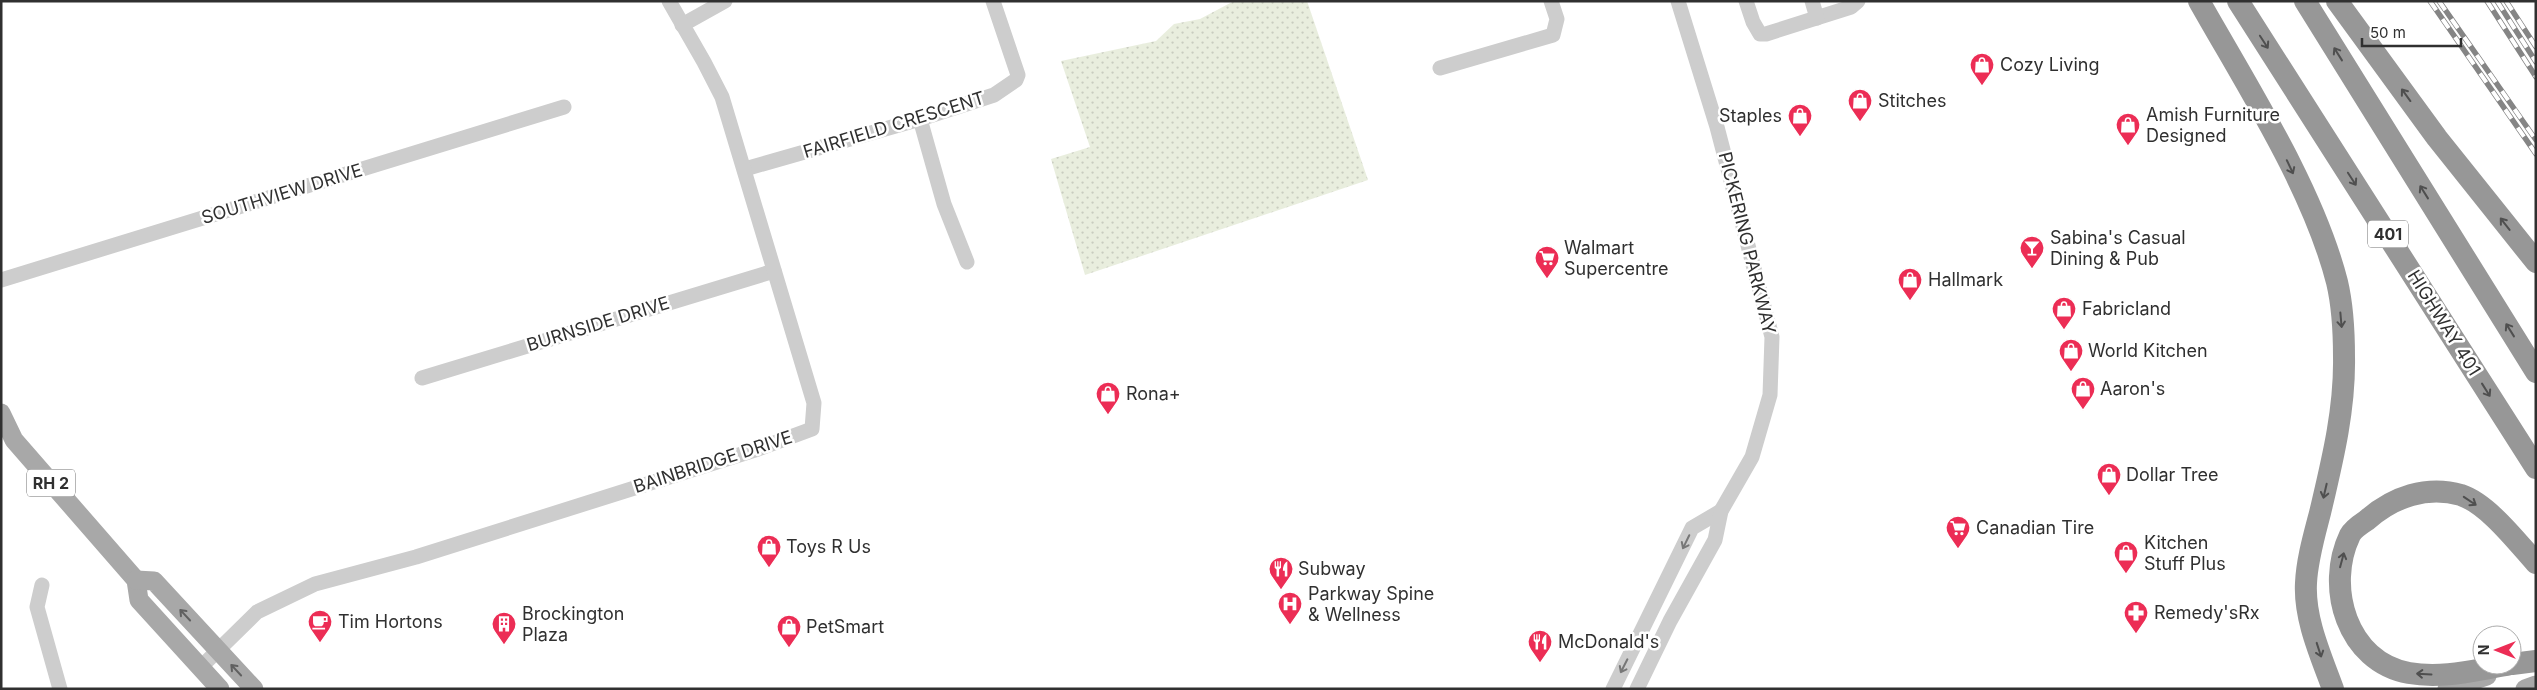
<svg xmlns="http://www.w3.org/2000/svg" width="2537" height="690" viewBox="0 0 2537 690" font-family="Inter,sans-serif">
	<defs>
		<pattern id="park-dots" width="8" height="8" patternUnits="userSpaceOnUse" patternTransform="scale(1.25)"><rect width="8" height="8" fill="#e9eede"/><path d="M2 2h.1M6 6h.1" fill="none" stroke="#c8ccbf" stroke-width="1.8" stroke-linecap="round"/></pattern>
	</defs>
	<rect width="100%" height="100%" fill="#fff"/>
	<polygon fill="url(#park-dots)" points="1234,1 1307,1 1368,180 1085,275 1051,159 1090,147 1061,61 1156,41 1174,24 1200,19"/>
	<g fill="none" stroke-linecap="round" stroke-linejoin="round">
		<g stroke="#cdcdcd" stroke-width="15">
			<polyline points="1746,1 1753,22 1760,34 1766,34 1851,7 1858,1"/>
			<polyline points="1812,1 1817,18"/>
			<polyline points="682,25 725,1"/>
			<polyline points="1440,68 1553,35 1557,19 1551,1"/>
			<polyline points="920,119 944,204 967,262"/>
			<polyline points="745,169 920,119 994,95 1016,80 1018,75 993,1"/>
			<polyline points="1,280 564,107"/>
			<polyline points="422,378 774,271"/>
			<polyline points="42,585 37,607 60,689"/>
			<polyline points="201,667 257,612 315,584 416,557 758,449 812,429 814,403 722,97 704,62 669,1"/>
			<polyline points="1613,689 1692,528 1721,511"/>
			<polyline points="1637,689 1670,621 1715,540 1721,511 1752,457 1770,395 1772,337 1717,127 1678,1"/>
		</g>
		<g stroke="#a8a8a8" stroke-width="19">
			<polyline points="1,413 14,440 136,580 139,600 220,689"/>
			<polyline points="136,580 154,581 254,689"/>
			<polyline points="2447,689 2487,676"/>
			<polyline points="2525,689 2536,685"/>
		</g>
		<g stroke="#979797" stroke-width="22">
			<path d="M2199 1C2247 86 2313 188 2337 282 2342 303 2344 335 2344 357 2345 410 2332 462 2320 513 2314 536 2307 560 2306 583 2304 619 2321 656 2333 689"/>
			<polyline points="2238,1 2536,468"/>
			<polyline points="2305,1 2536,372"/>
			<polyline points="2337,1 2437,138 2536,262"/>
			<polyline points="2512,664 2536,661"/>
			<path d="M2507 665C2475 670 2442 679 2409 673 2347 662 2325 587 2350 535 2353 529 2361 524 2367 520 2393 497 2427 485 2461 495 2488 504 2517 542 2536 563"/>
		</g>
		<defs>
			<g id="rail">
				<polyline points="2430,1 2536,154"/>
				<polyline points="2439,1 2536,140"/>
				<polyline points="2487,1 2536,77"/>
				<polyline points="2497,1 2536,62"/>
				<polyline points="2506,1 2536,47"/>
			</g>
		</defs>
		<use href="#rail" stroke="#858585" stroke-width="5.5"/>
		<use href="#rail" stroke="#fff" stroke-width="4" stroke-dasharray="11" stroke-linecap="butt"/>
	</g>
	<defs><path id="oneway-shaft" d="M-6 0H5M1.5-3L5.5 0L1.5 3" fill="none" stroke-width="1.6" stroke-linecap="round" stroke-linejoin="round" transform="scale(1.25)"/></defs>
	<g stroke="#4f4f4f">
		<use href="#oneway-shaft" transform="translate(2264 42) rotate(57)"/>
		<use href="#oneway-shaft" transform="translate(2338 54) rotate(-122)"/>
		<use href="#oneway-shaft" transform="translate(2406 95) rotate(-126)"/>
		<use href="#oneway-shaft" transform="translate(2290 167) rotate(65)"/>
		<use href="#oneway-shaft" transform="translate(2352 179) rotate(57)"/>
		<use href="#oneway-shaft" transform="translate(2424 192) rotate(-122)"/>
		<use href="#oneway-shaft" transform="translate(2505 224) rotate(-128)"/>
		<use href="#oneway-shaft" transform="translate(2341 320) rotate(85)"/>
		<use href="#oneway-shaft" transform="translate(2510 330) rotate(-122)"/>
		<use href="#oneway-shaft" transform="translate(2486 390) rotate(58)"/>
		<use href="#oneway-shaft" transform="translate(2325 491) rotate(103)"/>
		<use href="#oneway-shaft" transform="translate(2470 501) rotate(34)"/>
		<use href="#oneway-shaft" transform="translate(2342 560) rotate(-75)"/>
		<use href="#oneway-shaft" transform="translate(2319 650) rotate(72)"/>
		<use href="#oneway-shaft" transform="translate(2424 674) rotate(-177)"/>
	</g>
	<g stroke="#777">
		<use href="#oneway-shaft" transform="translate(1686 542) rotate(116)"/>
		<use href="#oneway-shaft" transform="translate(1624 666) rotate(117)"/>
	</g>
	<g stroke="#606060">
		<use href="#oneway-shaft" transform="translate(185 615) rotate(-133)"/>
		<use href="#oneway-shaft" transform="translate(236 670) rotate(-133)"/>
	</g>
	<defs>
		<symbol id="shop-pin" viewBox="-11 -11 22 30"><path d="M0 17L-7.5 6A9.5 9.5 0 1 1 7.5 6Z" fill="#ec2d55" stroke="#fff"/><path d="M-5-2.5h2.3a2.7 3.5 0 0 1 5.4 0H5L5.5 6h-11ZM-1.5-2.5h3a1.5 2.3 0 0 0-3 0Z" fill="#fff"/></symbol>
		<symbol id="bar-pin" viewBox="-11 -11 22 30"><path d="M0 17L-7.5 6A9.5 9.5 0 1 1 7.5 6Z" fill="#ec2d55" stroke="#fff"/><path d="M-6-5H6L.8 .8V4.5H3.5V6h-7V4.5H-.8V.8Z" fill="#fff"/></symbol>
		<symbol id="supermarket-pin" viewBox="-11 -11 22 30"><path d="M0 17L-7.5 6A9.5 9.5 0 1 1 7.5 6Z" fill="#ec2d55" stroke="#fff"/><path d="M-6-5.5h2.5l.6 2H6L4.5 2H-2.5L-4.4-4H-6ZM-1.5 3.2a1.3 1.3 0 1 0 .1 0ZM3 3.2a1.3 1.3 0 1 0 .1 0Z" fill="#fff"/></symbol>
		<symbol id="restaurant-pin" viewBox="-11 -11 22 30"><path d="M0 17L-7.5 6A9.5 9.5 0 1 1 7.5 6Z" fill="#ec2d55" stroke="#fff"/><path d="M-5-6h1v4h1v-4h1v4h1v-4h1v5L-1.5 .5V6h-2V.5L-5-1ZM5-6V6H3V1.5H1.5Q1.5-4 5-6Z" fill="#fff"/></symbol>
		<symbol id="hospital-pin" viewBox="-11 -11 22 30"><path d="M0 17L-7.5 6A9.5 9.5 0 1 1 7.5 6Z" fill="#ec2d55" stroke="#fff"/><path d="M-5-5h3v3.5h4V-5h3V5h-3V1.5h-4V5h-3Z" fill="#fff"/></symbol>
		<symbol id="pharmacy-pin" viewBox="-11 -11 22 30"><path d="M0 17L-7.5 6A9.5 9.5 0 1 1 7.5 6Z" fill="#ec2d55" stroke="#fff"/><path d="M-2-6h4v4h4v4h-4v4h-4v-4h-4v-4h4Z" fill="#fff"/></symbol>
		<symbol id="cafe-pin" viewBox="-11 -11 22 30"><path d="M0 17L-7.5 6A9.5 9.5 0 1 1 7.5 6Z" fill="#ec2d55" stroke="#fff"/><path d="M-5.5-4.5H6V0H3Q3 3.5 0 3.5H-2.5Q-5.5 3.5-5.5 0ZM3-3.2v2h1.7v-2ZM-6 4.5H4V6H-6Z" fill="#fff"/></symbol>
		<symbol id="building-pin" viewBox="-11 -11 22 30"><path d="M0 17L-7.5 6A9.5 9.5 0 1 1 7.5 6Z" fill="#ec2d55" stroke="#fff"/><path d="M-4-6H4V6H1V3H-1V6H-4ZM-2.5-4.3h1.7v1.8h-1.7ZM.8-4.3h1.7v1.8H.8ZM-2.5-1h1.7V.8h-1.7ZM.8-1h1.7V.8H.8Z" fill="#fff"/></symbol>
	</defs>
	<g fill-rule="evenodd">
		<use href="#shop-pin" x="1968" y="51" width="28" height="38"/>
		<use href="#shop-pin" x="1846" y="87" width="28" height="38"/>
		<use href="#shop-pin" x="1786" y="102" width="28" height="38"/>
		<use href="#shop-pin" x="2114" y="111" width="28" height="38"/>
		<use href="#bar-pin" x="2018" y="234" width="28" height="38"/>
		<use href="#supermarket-pin" x="1533" y="244" width="28" height="38"/>
		<use href="#shop-pin" x="1896" y="266" width="28" height="38"/>
		<use href="#shop-pin" x="2050" y="295" width="28" height="38"/>
		<use href="#shop-pin" x="2057" y="337" width="28" height="38"/>
		<use href="#shop-pin" x="2069" y="375" width="28" height="38"/>
		<use href="#shop-pin" x="1094" y="380" width="28" height="38"/>
		<use href="#shop-pin" x="2095" y="461" width="28" height="38"/>
		<use href="#supermarket-pin" x="1944" y="514" width="28" height="38"/>
		<use href="#shop-pin" x="755" y="533" width="28" height="38"/>
		<use href="#shop-pin" x="2112" y="539" width="28" height="38"/>
		<use href="#restaurant-pin" x="1267" y="555" width="28" height="38"/>
		<use href="#hospital-pin" x="1276" y="590" width="28" height="38"/>
		<use href="#pharmacy-pin" x="2122" y="599" width="28" height="38"/>
		<use href="#cafe-pin" x="306" y="608" width="28" height="38"/>
		<use href="#building-pin" x="490" y="610" width="28" height="38"/>
		<use href="#shop-pin" x="775" y="613" width="28" height="38"/>
		<use href="#restaurant-pin" x="1526" y="628" width="28" height="38"/>
	</g>
	<g text-anchor="middle" stroke-width="5" stroke-linejoin="round" paint-order="stroke">
		<g fill="#fff" stroke="#6e6e6e" stroke-width="1">
			<rect x="2368" y="220.5" width="40" height="27" rx="4"/>
			<rect x="27" y="469.5" width="48" height="27" rx="4"/>
		</g>
		<g font-size="16" font-weight="bold" fill="#303030">
			<text x="2388" y="240">401</text>
			<text x="51" y="489">RH 2</text>
		</g>
		<g font-size="18" fill="#303030" stroke="#fff" text-anchor="start">
			<text x="2000" y="71">Cozy Living</text>
			<text x="1878" y="107">Stitches</text>
			<text x="2146" y="121">Amish Furniture<tspan x="2146" dy="21">Designed</tspan></text>
			<text x="1782" y="122" text-anchor="end">Staples</text>
			<text x="2050" y="244">Sabina's Casual<tspan x="2050" dy="21">Dining &amp; Pub</tspan></text>
			<text x="1564" y="254">Walmart<tspan x="1564" dy="21">Supercentre</tspan></text>
			<text x="1928" y="286">Hallmark</text>
			<text x="2082" y="315">Fabricland</text>
			<text x="2088" y="357">World Kitchen</text>
			<text x="2100" y="395">Aaron's</text>
			<text x="1126" y="400">Rona+</text>
			<text x="2126" y="481">Dollar Tree</text>
			<text x="1976" y="534">Canadian Tire</text>
			<text x="2144" y="549">Kitchen<tspan x="2144" dy="21">Stuff Plus</tspan></text>
			<text x="786" y="553">Toys R Us</text>
			<text x="1298" y="575">Subway</text>
			<text x="1308" y="600">Parkway Spine<tspan x="1308" dy="21">&amp; Wellness</tspan></text>
			<text x="2154" y="619">Remedy'sRx</text>
			<text x="522" y="620">Brockington<tspan x="522" dy="21">Plaza</tspan></text>
			<text x="338" y="628">Tim Hortons</text>
			<text x="806" y="633">PetSmart</text>
			<text x="1558" y="648">McDonald's</text>
		</g>
		<g font-size="18" fill="#303030" stroke="#fff">
			<text transform="translate(894 125) rotate(-17)" y="6">FAIRFIELD CRESCENT</text>
			<text transform="translate(282 194) rotate(-17)" y="6">SOUTHVIEW DRIVE</text>
			<text transform="translate(1747 243) rotate(76)" y="6">PICKERING PARKWAY</text>
			<text transform="translate(2444 323) rotate(58)" y="6">HIGHWAY 401</text>
			<text transform="translate(598 324) rotate(-17)" y="6">BURNSIDE DRIVE</text>
			<text transform="translate(713 462) rotate(-18)" y="6">BAINBRIDGE DRIVE</text>
		</g>
	</g>
	<rect width="2537" height="690" fill="none" stroke="#303030" stroke-width="5"/>
	<g transform="translate(2497 650) rotate(270)"><circle r="24" fill="#ffffff" stroke="#acacac"/>
	<path d="M0-4L9 19L0 12L-9 19Z" fill="#ec2d55"/>
	<text y="-8" font-size="14" font-weight="bold" text-anchor="middle" fill="#303030">N</text>
	</g>
	<path d="M2362 38v8h99v-8" fill="none" stroke="#303030" stroke-width="2.5"/>
	<text x="2370" y="38" font-size="15" fill="#303030" stroke="#ffffff" stroke-width="4" paint-order="stroke">50 m</text>
</svg>
